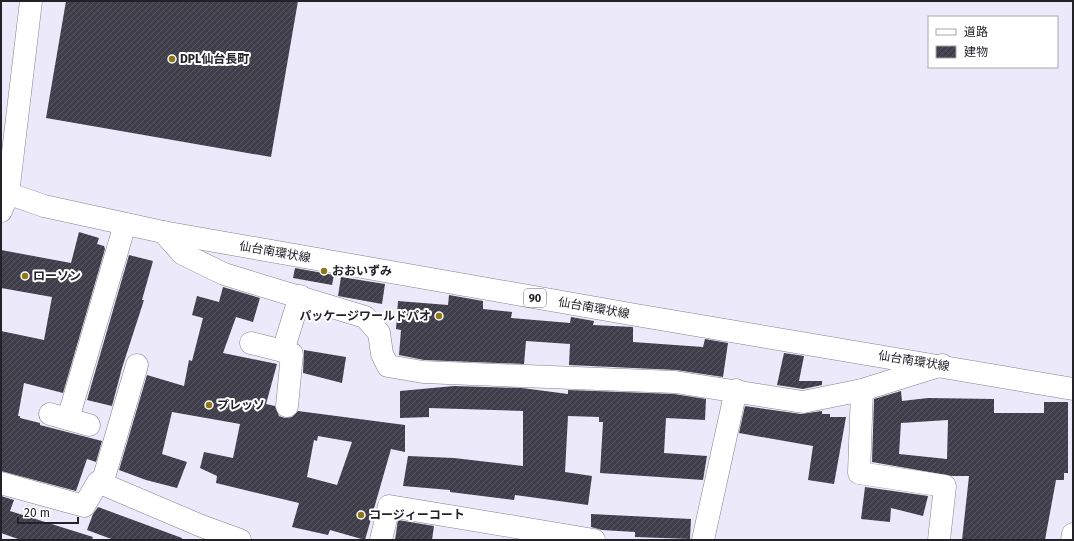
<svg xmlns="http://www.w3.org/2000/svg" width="1074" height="541" viewBox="0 0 1074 541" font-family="'Fira Sans','Noto Sans JP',sans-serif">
	<defs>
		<pattern id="building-hatch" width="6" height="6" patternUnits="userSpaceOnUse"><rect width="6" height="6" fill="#413e4c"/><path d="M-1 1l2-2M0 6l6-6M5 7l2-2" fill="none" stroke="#5a5763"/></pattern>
	</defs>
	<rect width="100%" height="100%" fill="#ece9fa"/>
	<g fill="url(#building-hatch)" fill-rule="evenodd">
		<polygon points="66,1 298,1 271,157 46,118"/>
		<polygon points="79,232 99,238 97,244 104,246 105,249 63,393 24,383 18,416 20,416 20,418 40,423 40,425 102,441 96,462 87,459 76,491 1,471 1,331 44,340 52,297 1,288 1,250 71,263"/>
		<polygon points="129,255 153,261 142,300 144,300 122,368 112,406 87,400"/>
		<polygon points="295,268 334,275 332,285 293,278"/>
		<polygon points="341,277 385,284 382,304 338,296"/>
		<path d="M223 287 260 298 253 322 236 317 223 353 277 364 266 404 275 406 279 416 285 418 292 417 298 411 405 425V452L391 449 365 540 330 530 328 535 292 527 299 503 216 483 217 476 200 468 204 452 233 458 240 424 172 412 162 454 187 462 177 488 146 480 119 470 147 375 184 386 189 360 192 361 203 318 192 315 197 296 219 302ZM318 436 352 442 337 485 307 477 314 440 317 441Z"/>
		<polygon points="449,295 483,301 483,309 512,312 511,318 570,323 571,317 594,321 593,325 633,327 633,342 703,347 705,339 728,343 723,377 676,370 569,365 570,344 526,341 524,364 424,360 399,355 401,330 396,329 398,301 448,305"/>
		<polygon points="304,350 346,357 342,383 303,373"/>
		<polygon points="784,353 804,356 799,381 822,381 822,385 803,389 777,385"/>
		<polygon points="454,386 522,388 568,394 568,390 674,394 706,399 705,420 666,418 664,453 707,456 703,480 600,473 603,422 599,422 599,417 568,416 565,472 592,476 588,505 515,495 514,500 450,492 450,490 403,486 408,456 454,458 523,466 523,411 429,408 429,417 400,418 400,391"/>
		<path d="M901 391 902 401 928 398 994 399V413H1044V402H1068V473H1064V480H1056L1045 540H962L969 476H952L872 462 874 399ZM948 420 947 459 899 454 901 423Z"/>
		<polygon points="745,406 801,414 822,411 822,414 830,414 830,417 846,417 834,484 808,480 813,446 739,433"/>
		<polygon points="865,487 928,496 923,516 891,508 890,522 861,519"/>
		<polygon points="1,496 14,500 10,511 93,537 92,540 21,540 1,533"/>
		<polygon points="98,507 182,538 182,540 114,540 87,530 93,514"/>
		<polygon points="591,514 691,519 690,539 635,537 635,532 602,530 591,527"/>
		<polygon points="398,520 434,526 432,540 395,540"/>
	</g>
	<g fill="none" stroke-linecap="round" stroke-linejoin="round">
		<defs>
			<g id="minor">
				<polyline points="1,211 8,194 31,1"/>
				<polyline points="163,232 183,254 224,274 365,317 379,333 382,354 388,366 423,372 675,382 803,402 862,390 942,365"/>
				<polyline points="251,343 283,351"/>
				<polyline points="862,390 859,473 945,486 939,540"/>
				<polyline points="287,406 292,354 283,351 300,296"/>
				<polyline points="50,414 89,425"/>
				<polyline points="68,419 125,224"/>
				<polyline points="1,483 84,506 98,482 199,525 240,540"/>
				<polyline points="102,484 137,365"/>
				<polyline points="381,540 389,506 594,540"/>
				<polyline points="703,540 736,390"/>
				<polyline points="1072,540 1073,534"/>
			</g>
			<polyline id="major" points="1,191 44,206 163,232 636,315 1073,389"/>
		</defs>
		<use href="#minor" stroke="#838090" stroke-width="23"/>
		<use href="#major" stroke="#838090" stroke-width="23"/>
		<use href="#minor" stroke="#fff" stroke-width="22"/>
		<use href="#major" stroke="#fff" stroke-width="22"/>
	</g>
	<g fill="#8e761b" stroke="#fff" stroke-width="1.5">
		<circle cx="172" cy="59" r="4"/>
		<circle cx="324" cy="271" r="4"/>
		<circle cx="25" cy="276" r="4"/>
		<circle cx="439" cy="316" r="4"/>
		<circle cx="209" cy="405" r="4"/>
		<circle cx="361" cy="515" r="4"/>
	</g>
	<g text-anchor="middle" stroke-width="4" stroke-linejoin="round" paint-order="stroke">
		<rect fill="#fff" stroke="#666469" stroke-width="1" x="524" y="289" width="22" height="18" rx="3"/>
		<g font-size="11" font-weight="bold" fill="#242229">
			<text x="535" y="302">90</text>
		</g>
		<g font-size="12" font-weight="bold" fill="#242229" stroke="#fff" text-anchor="start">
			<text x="180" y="63">DPL仙台長町</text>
			<text x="332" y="275">おおいずみ</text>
			<text x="33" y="280">ローソン</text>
			<text x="431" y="320" text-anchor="end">パッケージワールドパオ</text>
			<text x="217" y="409">プレッソ</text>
			<text x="369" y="519">コージィーコート</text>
		</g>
		<g font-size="12" fill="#242229" stroke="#fff">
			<text transform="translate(275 252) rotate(10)" y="4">仙台南環状線</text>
			<text transform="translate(594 308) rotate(10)" y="4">仙台南環状線</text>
			<text transform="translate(914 361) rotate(9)" y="4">仙台南環状線</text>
		</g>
	</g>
	<rect width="1074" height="541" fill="none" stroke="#242229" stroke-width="4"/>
	<rect x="928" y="16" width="130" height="52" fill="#ffffff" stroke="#a7a7a9"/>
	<rect x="936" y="29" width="20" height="6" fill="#ffffff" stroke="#a7a7a9"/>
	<text x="964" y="36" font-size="12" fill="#242229">道路</text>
	<rect x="936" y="46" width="20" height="12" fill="url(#building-hatch)" stroke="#a7a7a9"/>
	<text x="964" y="56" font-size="12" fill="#242229">建物</text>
	<path d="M18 517v6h60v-6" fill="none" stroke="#242229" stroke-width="2"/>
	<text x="24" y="517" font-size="12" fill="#242229" stroke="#ffffff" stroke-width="3" paint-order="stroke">20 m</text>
</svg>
